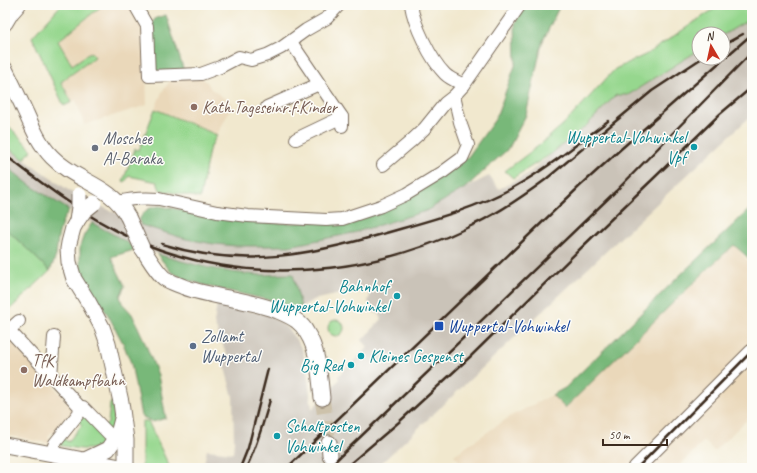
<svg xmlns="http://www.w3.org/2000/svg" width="757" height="473" viewBox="0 0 757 473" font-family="Caveat,sans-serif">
	<rect width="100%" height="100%" fill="#fdfcf7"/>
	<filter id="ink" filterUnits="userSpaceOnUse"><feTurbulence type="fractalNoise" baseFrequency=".025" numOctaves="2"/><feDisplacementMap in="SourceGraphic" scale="8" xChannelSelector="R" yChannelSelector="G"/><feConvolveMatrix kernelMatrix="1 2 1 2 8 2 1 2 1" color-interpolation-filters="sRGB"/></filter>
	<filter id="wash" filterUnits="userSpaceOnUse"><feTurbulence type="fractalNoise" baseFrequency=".012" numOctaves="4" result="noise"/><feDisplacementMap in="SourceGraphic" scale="16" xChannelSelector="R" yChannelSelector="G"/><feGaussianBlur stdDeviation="0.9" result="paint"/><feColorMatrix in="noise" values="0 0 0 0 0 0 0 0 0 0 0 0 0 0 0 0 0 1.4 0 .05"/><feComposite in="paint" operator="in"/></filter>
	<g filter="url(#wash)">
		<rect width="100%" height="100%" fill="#f1e8ce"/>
		<g fill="#ead8ba">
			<polygon points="103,5 131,5 145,33 147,105 84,125 76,100 64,106 41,56"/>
			<polygon points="172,78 201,78 207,82 211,89 233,104 217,135 155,109 162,92"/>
			<polygon points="734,245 752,266 752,415 714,451 704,441 677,468 465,468 454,455 511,416 552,395 565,407 714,263"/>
			<polygon points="8,334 76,412 57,436 52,432 48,437 53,442 52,444 5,435 5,335"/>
		</g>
		<polygon fill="#cac3b8" points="752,18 752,115 667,194 376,468 203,468 207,450 233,453 234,441 233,397 224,364 227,359 227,355 214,323 217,304 268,315 280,322 287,328 298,342 303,352 306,364 312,409 338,381 339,379 338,376 368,347 362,340 382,319 379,314 373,312 368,301 370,296 367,288 313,300 301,307 293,274 259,275 228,271 197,265 157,254 137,247 92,223 69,210 30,185 5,165 5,146 71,192 141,225 186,239 237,246 289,246 353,233 426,211 465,188 489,176 499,189 529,173 551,154 586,126 616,95 628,95 699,50 699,58 723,58 723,35"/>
		<g fill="#96d78e" stroke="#688056">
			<polygon points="61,5 90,5 92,6 93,5 103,5 58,41 72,65 91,52 95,57 61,82 72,102 64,106 32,37"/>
			<polygon points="720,5 752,5 752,18 723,35 723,34 699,34 699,50 628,95 616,95 586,126 551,154 513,178 505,171 541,144 568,120 615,69 647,54"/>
			<polygon points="155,109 217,135 209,150 200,198 160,190 157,182 129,176 125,182 123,181 135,149 139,150"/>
			<polygon points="5,122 32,150 24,159 5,146"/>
			<polygon points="5,228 50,271 5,314"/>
			<circle cx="336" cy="328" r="8"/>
			<path d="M112 401C113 407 114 414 114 420 114 433 103 447 90 449 80 450 68 447 59 445L62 437 68 442 82 425 76 420 84 415 100 431 108 423 110 404Z"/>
			<polygon points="142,421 148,421 170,468 142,468"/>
		</g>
		<g fill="#78b879" stroke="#5a714c">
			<path d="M526 5H560L542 43 526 115 509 148 465 188 426 211 353 233 289 246H237L214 244 186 239 141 225 139 220C145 210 147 208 159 206L261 223H293L354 219 468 157 496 118 516 63 515 23Z"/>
			<polygon points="166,15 184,71 154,72 149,27 156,18"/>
			<polygon points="5,165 30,185 69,210 63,220 60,229 58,237 56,256 50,271 5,228"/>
			<polygon points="752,207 752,261 734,245 714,263 565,408 552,395 565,388 675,280"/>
			<polygon points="92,223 120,238 137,249 111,257 125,286 120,296 122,303 132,314 143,338 158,375 166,418 153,422 141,416 131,363 123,343 108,315 95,298 86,282 80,269 80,246 84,235"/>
			<path d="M157 254C190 264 224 273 259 275 271 275 282 274 293 274L301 307 296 309 278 302 211 287 187 280 171 272Z"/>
		</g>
	</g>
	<g filter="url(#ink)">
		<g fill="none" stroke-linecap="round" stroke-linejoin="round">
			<g stroke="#cdc2ab" stroke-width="15" stroke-dasharray="15 8" stroke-linecap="butt">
				<polyline points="322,398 329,443"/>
				<polyline points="330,455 332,468"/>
			</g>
			<defs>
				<g id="minor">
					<polyline points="135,5 147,26 149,76 201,74 220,67 239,57 251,60 267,55 281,48 306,30 327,18 339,5"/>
					<path d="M411 5C414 25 431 60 445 74 450 79 458 82 464 85"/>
					<polyline points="291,42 342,117 342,126"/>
					<polyline points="267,107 319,84"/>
					<polyline points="296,139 342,117"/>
					<polyline points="383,165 410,142 424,129 445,103 454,96 464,85 520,5"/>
					<path d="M119 202C132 198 145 198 159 199L217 212 248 216 326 220 342 219 381 206 407 194 443 172 462 158 468 145 460 122 454 96"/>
					<polyline points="19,321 9,330 80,407 79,413 55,443 51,454"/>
					<polyline points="51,376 54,337"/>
					<polyline points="80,407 83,407 109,434"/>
				</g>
				<g id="major">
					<polyline points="5,23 11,13 18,5"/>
					<path d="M5 69C12 83 19 98 26 113 33 129 40 145 52 157 76 182 111 184 128 217"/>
					<polyline points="77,221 73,228 69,243 68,249 69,262 74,279 89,303 102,327 108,344 121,402 126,440 126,468"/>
					<path d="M142 248C149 258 155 270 164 278 170 282 177 284 184 287 214 298 248 299 278 311 285 314 292 317 297 321 301 324 305 329 307 333 318 349 320 378 322 398"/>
					<polyline points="329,443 330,455"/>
					<polyline points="5,445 126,468"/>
					<polyline points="85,460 108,449 118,434 122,419"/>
					<polyline points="636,468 752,352"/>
				</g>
			</defs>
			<use href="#minor" stroke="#7b6c5c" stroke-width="14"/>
			<use href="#major" stroke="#7b6c5c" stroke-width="17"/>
			<use href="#minor" stroke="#fff" stroke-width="12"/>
			<use href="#major" stroke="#fff" stroke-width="15"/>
			<g stroke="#3b2a1e" stroke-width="2.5">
				<polyline points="723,45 743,34"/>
				<path d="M5 155C44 185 84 216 129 237 238 288 367 278 473 225 499 213 522 197 545 180L652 91 702 58"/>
				<path d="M162 244C246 271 317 253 400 229 439 218 478 207 514 187 547 169 577 144 608 121"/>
				<polyline points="240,468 248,448 268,369"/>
				<path d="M246 468C257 447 263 423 270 400"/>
				<polyline points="287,468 580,186 621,149 752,34"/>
				<polyline points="328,468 616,191 752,52"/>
				<polyline points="345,468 399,422 471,356 581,248 654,178 720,114 752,87"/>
				<polyline points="637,468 752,351"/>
			</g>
			<defs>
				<g id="major-bridge">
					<polyline points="128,217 142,248"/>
					<polyline points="77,221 79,207 79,195"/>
					<polyline points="77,221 84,211 94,203"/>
				</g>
			</defs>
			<use href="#major-bridge" stroke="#7b6c5c" stroke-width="17" stroke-linecap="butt"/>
			<use href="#major-bridge" stroke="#fff" stroke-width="15"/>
		</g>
	</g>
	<g fill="#8d6e63" stroke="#fdfcf7" stroke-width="1.5">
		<circle cx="194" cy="107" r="4"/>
		<circle cx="24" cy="370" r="4"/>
	</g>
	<g fill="#0f9aa8" stroke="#fdfcf7" stroke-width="1.5">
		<circle cx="694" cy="147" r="4"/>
		<circle cx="397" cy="296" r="4"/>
		<circle cx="361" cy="356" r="4"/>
		<circle cx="351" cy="365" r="4"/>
		<circle cx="277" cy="436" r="4"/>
	</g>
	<circle fill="#6b7280" stroke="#fdfcf7" stroke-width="1.5" cx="95" cy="148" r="4"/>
	<rect fill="#1a4fb4" stroke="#fdfcf7" stroke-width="1.5" x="434" y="321" width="10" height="10" rx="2"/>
	<circle fill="#5c6f8a" stroke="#fdfcf7" stroke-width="1.5" cx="193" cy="346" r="4"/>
	<g text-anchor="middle" stroke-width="3" stroke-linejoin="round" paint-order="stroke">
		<g font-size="17" fill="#785e54" stroke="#fdfcf7" text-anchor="start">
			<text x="202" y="113">Kath.Tageseinr.f.Kinder</text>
			<text x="32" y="366">TfK<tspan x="32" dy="20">Waldkampfbahn</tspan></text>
		</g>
		<g font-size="17" fill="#0d838f" stroke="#fdfcf7" text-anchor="end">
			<text x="686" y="143">Wuppertal-Vohwinkel<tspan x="686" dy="20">Vpf</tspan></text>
			<text x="389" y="292">Bahnhof<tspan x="389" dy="20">Wuppertal-Vohwinkel</tspan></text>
			<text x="369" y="362" text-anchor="start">Kleines Gespenst</text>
			<text x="343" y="371">Big Red</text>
			<text x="285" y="432" text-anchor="start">Schaltposten<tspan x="285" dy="20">Vohwinkel</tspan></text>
		</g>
		<g font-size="17" fill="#5b616d" stroke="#fdfcf7" text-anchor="start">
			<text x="103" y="144">Moschee<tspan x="103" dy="20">Al-Baraka</tspan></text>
		</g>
		<g font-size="17" fill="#164399" stroke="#fdfcf7" text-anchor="start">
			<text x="448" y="332">Wuppertal-Vohwinkel</text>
		</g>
		<g font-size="17" fill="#4e5e75" stroke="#fdfcf7" text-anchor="start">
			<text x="201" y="342">Zollamt<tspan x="201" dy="20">Wuppertal</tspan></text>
		</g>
	</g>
	<rect width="757" height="473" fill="none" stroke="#fdfcf7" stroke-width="20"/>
	<g transform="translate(711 46) rotate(351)"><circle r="19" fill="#fdfcf7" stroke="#afa8a0"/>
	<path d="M0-3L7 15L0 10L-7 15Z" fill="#c8321e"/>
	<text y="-6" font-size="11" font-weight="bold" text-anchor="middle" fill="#3b2a1e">N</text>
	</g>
	<path d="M603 439v6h64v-6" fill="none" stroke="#3b2a1e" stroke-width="2"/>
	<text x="609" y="439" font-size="12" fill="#3b2a1e" stroke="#fdfcf7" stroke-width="3" paint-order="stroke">50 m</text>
</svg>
